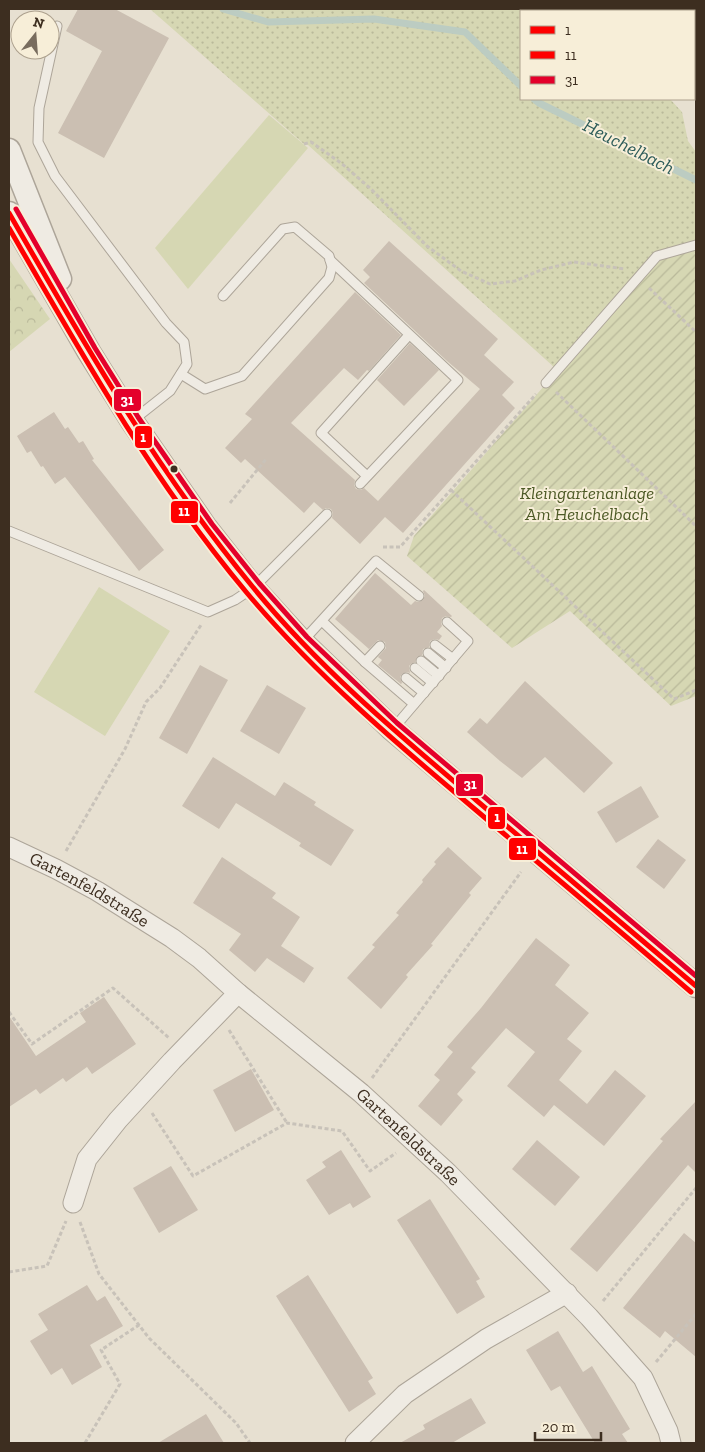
<svg xmlns="http://www.w3.org/2000/svg" width="705" height="1452" viewBox="0 0 705 1452" font-family="'Zilla Slab',serif">
	<defs>
		<pattern id="grass-dots" width="8" height="8" patternUnits="userSpaceOnUse" patternTransform="scale(1.25)"><rect width="8" height="8" fill="#d6d7b3"/><path d="M2 2h.1M6 6h.1" fill="none" stroke="#b9b99a" stroke-width="1.8" stroke-linecap="round"/></pattern>
		<pattern id="forest-crowns" width="20" height="18" patternUnits="userSpaceOnUse" patternTransform="scale(1.25)"><rect width="20" height="18" fill="#d6d7b3"/><path d="M2 6a3 3 0 1 1 6 0M12 15a3 3 0 1 1 6 0" fill="none" stroke="#b9b99a"/></pattern>
		<pattern id="garden-furrows" width="10" height="10" patternUnits="userSpaceOnUse" patternTransform="scale(1.25)"><rect width="10" height="10" fill="#d6d7b3"/><path d="M-1 1l2-2M0 10L10 0M9 11l2-2" fill="none" stroke="#b9b99a"/></pattern>
	</defs>
	<rect width="100%" height="100%" fill="#e7e0d1"/>
	<polygon fill="url(#grass-dots)" points="150,9 682,9 684,11 521,11 521,99 670,99 682,112 688,141 696,152 696,255 692,251 555,368 308,145 304,144"/>
	<polygon fill="url(#forest-crowns)" points="9,259 50,319 9,352"/>
	<polygon fill="url(#garden-furrows)" points="692,251 696,255 696,696 671,706 570,611 512,648 407,556 414,536 551,378 659,260"/>
	<g fill="#d6d7b3">
		<polygon points="269,115 308,148 188,289 155,248"/>
		<polygon points="99,587 170,631 105,736 34,692"/>
	</g>
	<g fill="none" stroke-linecap="round" stroke-linejoin="round">
		<g stroke="#bcccc2" stroke-width="7">
			<polyline points="223,9 268,22 374,19 465,32 521,86"/>
			<polyline points="534,99 539,103 696,180"/>
		</g>
	</g>
	<g fill="#cbbfb2">
		<polygon points="78,9 115,9 169,38 104,158 58,133 102,51 66,31"/>
		<polygon points="389,241 498,339 484,355 514,382 502,395 515,408 403,533 385,517 360,544 332,518 333,513 331,509 326,508 323,510 314,502 304,513 245,459 241,463 225,448 252,419 245,414 355,292 401,335 369,371 367,370 358,380 344,368 291,423 355,480 354,485 356,489 361,490 364,488 378,501 480,389 447,361 364,283 370,277 363,270"/>
		<polygon points="410,343 439,370 404,406 377,380"/>
		<polygon points="54,412 65,429 68,427 79,443 83,441 94,459 92,460 164,550 139,571 65,477 55,484 43,466 41,467 31,451 27,453 17,436"/>
		<polygon points="375,573 411,605 415,601 418,602 423,600 425,596 423,591 424,590 452,616 451,617 446,616 442,618 441,623 442,626 437,632 442,636 439,640 435,639 430,641 429,647 423,649 422,655 417,657 415,662 411,664 409,666 410,673 407,672 402,674 400,677 402,683 401,684 378,665 382,660 378,657 386,648 385,642 378,640 369,649 335,619"/>
		<polygon points="200,665 228,680 187,754 159,738"/>
		<polygon points="525,681 613,763 584,793 545,757 522,778 500,761 467,732 480,718 487,724"/>
		<polygon points="267,685 306,708 279,754 240,731"/>
		<polygon points="213,757 275,796 284,782 316,802 314,805 354,830 331,866 299,846 301,843 236,803 219,829 182,806"/>
		<polygon points="641,786 659,817 616,843 597,812"/>
		<polygon points="658,839 686,860 664,889 636,867"/>
		<polygon points="448,847 482,878 469,893 471,895 431,944 433,945 406,975 408,977 381,1009 347,978 375,947 372,945 399,915 396,913 423,882 422,880 436,864 434,862"/>
		<polygon points="222,857 276,893 272,898 300,917 281,946 314,968 304,983 267,958 255,972 229,950 241,934 193,903"/>
		<polygon points="536,938 570,965 555,985 589,1013 567,1039 582,1051 559,1080 587,1104 615,1070 646,1096 604,1146 554,1105 544,1117 507,1086 535,1052 506,1028 471,1068 476,1072 457,1094 463,1100 441,1126 418,1106 440,1080 434,1075 453,1052 447,1047 481,1008"/>
		<polygon points="104,997 136,1044 92,1074 87,1067 66,1082 63,1078 40,1094 36,1089 9,1107 9,1016 36,1056 86,1022 80,1013"/>
		<polygon points="251,1069 274,1110 235,1132 213,1090"/>
		<polygon points="696,1101 696,1173 688,1165 597,1272 570,1249 663,1141 660,1139"/>
		<polygon points="537,1140 580,1177 555,1206 512,1169"/>
		<polygon points="341,1150 371,1197 353,1208 350,1203 329,1215 306,1180 326,1167 322,1162"/>
		<polygon points="171,1166 198,1210 159,1233 133,1188"/>
		<polygon points="430,1199 480,1279 476,1281 485,1297 457,1314 397,1220"/>
		<polygon points="684,1233 696,1243 696,1357 665,1331 660,1338 623,1308"/>
		<polygon points="308,1275 373,1378 368,1381 376,1394 349,1412 276,1296"/>
		<polygon points="87,1285 97,1301 105,1296 123,1326 90,1345 102,1367 72,1385 62,1368 51,1375 30,1341 48,1330 38,1314"/>
		<polygon points="558,1331 583,1372 592,1366 630,1429 622,1434 628,1443 595,1443 560,1386 551,1391 526,1350"/>
		<polygon points="471,1398 486,1423 452,1443 400,1443 425,1429 423,1425"/>
		<polygon points="206,1414 224,1443 158,1443"/>
	</g>
	<g fill="none" stroke-linecap="round" stroke-linejoin="round">
		<defs>
			<g id="service">
				<polyline points="57,26 39,108 38,142 55,176 166,323 184,342 187,364 170,391 132,421"/>
				<polyline points="330,260 458,380 360,484"/>
				<polyline points="181,374 205,389 242,376 329,278 332,267 329,256 295,227 283,229 223,296"/>
				<polyline points="546,383 657,256 696,245"/>
				<polyline points="367,476 321,433 409,335"/>
				<polyline points="9,531 208,612 235,600 253,588 327,514"/>
				<polyline points="322,621 365,662 380,646"/>
				<polyline points="302,642 376,561 419,596"/>
				<polyline points="435,645 453,659"/>
				<polyline points="428,653 446,668"/>
				<polyline points="421,661 439,676"/>
				<polyline points="365,662 414,704"/>
				<polyline points="415,668 433,683"/>
				<polyline points="406,678 424,693"/>
				<polyline points="393,729 468,641 447,622"/>
			</g>
			<g id="minor">
				<path id="s1" d="M9 847 56 869 97 891 172 938 199 958 238 993 361 1093 448 1173 589 1317 643 1378 668 1431 671 1443"/>
				<polyline points="73,1203 87,1159 118,1120 172,1061 238,993"/>
				<polyline points="355,1443 405,1394 486,1339 567,1293"/>
			</g>
			<g id="tertiary">
				<polyline points="9,150 60,279"/>
				<polyline points="9,213 89,352 132,421 206,528 253,588 302,642 392,729 696,986"/>
			</g>
		</defs>
		<use href="#service" stroke="#ada599" stroke-width="11"/>
		<use href="#minor" stroke="#ada599" stroke-width="21"/>
		<use href="#tertiary" stroke="#ada599" stroke-width="25"/>
		<g stroke="#c8c2b9" stroke-width="3" stroke-dasharray="4 2.5" stroke-linecap="butt">
			<polyline points="304,144 311,142 341,163 370,188 427,246 461,271 490,284 515,281 541,270 574,262 625,269"/>
			<polyline points="649,288 696,332"/>
			<polyline points="556,392 696,526"/>
			<polyline points="451,490 674,699 696,690"/>
			<polyline points="230,503 267,458"/>
			<polyline points="383,547 400,547 536,394"/>
			<polyline points="66,851 125,749 146,702 160,688 201,625"/>
			<polyline points="9,1012 32,1044 113,988 169,1038"/>
			<polyline points="229,1030 287,1123"/>
			<polyline points="372,1078 521,872"/>
			<polyline points="152,1113 193,1176 287,1123 342,1131 370,1171 396,1153"/>
			<polyline points="80,1222 99,1274 149,1338 236,1423 250,1443"/>
			<polyline points="9,1272 47,1266 66,1221"/>
			<polyline points="603,1301 696,1188"/>
			<polyline points="656,1362 696,1314"/>
			<polyline points="85,1443 120,1384 101,1350 139,1325"/>
		</g>
		<use href="#service" stroke="#efebe3" stroke-width="9"/>
		<use href="#minor" stroke="#efebe3" stroke-width="19"/>
		<use href="#tertiary" stroke="#efebe3" stroke-width="22"/>
		<defs>
			<path id="bus-1" d="M9 213C83 342 157 471 252 586 317 666 398 734 476 800 549 862 623 924 696 986"/>
			<path id="bus-2" d="M9 228C81 353 153 481 247 593 315 674 396 743 477 811 548 871 620 931 691 992"/>
			<polyline id="bus-3" points="16,209 95,348 138,417 212,524 259,583 307,637 397,723 696,976"/>
		</defs>
		<use href="#bus-1" stroke="#f7eed8" stroke-width="9"/>
		<use href="#bus-2" stroke="#f7eed8" stroke-width="9"/>
		<use href="#bus-3" stroke="#f7eed8" stroke-width="9"/>
		<use href="#bus-1" stroke="#f00" stroke-width="5"/>
		<use href="#bus-2" stroke="#f00" stroke-width="5"/>
		<use href="#bus-3" stroke="#e4002b" stroke-width="5"/>
	</g>
	<circle fill="#3d2e20" stroke="#f7eed8" stroke-width="2" cx="174" cy="469" r="4.5"/>
	<g text-anchor="middle" stroke-width="4" stroke-linejoin="round" paint-order="stroke">
		<g font-size="18" font-style="italic" fill="#4d5a26" stroke="#f7eed8">
			<text x="587" y="499">Kleingartenanlage<tspan x="587" dy="21">Am Heuchelbach</tspan></text>
		</g>
		<g font-size="18" fill="#3d2e20" stroke="#f7eed8">
			<text dy="6" stroke="none"><textPath href="#s1" startOffset="91">Gartenfeldstraße</textPath></text>
			<text dy="6" stroke="none"><textPath href="#s1" startOffset="496">Gartenfeldstraße</textPath></text>
		</g>
		<g font-size="19" font-style="italic" fill="#2f5d5a" stroke="#f7eed8">
			<text transform="translate(629 146) rotate(27)" y="7">Heuchelbach</text>
		</g>
	</g>
	<g stroke="#f7eed8" stroke-width="2">
		<rect x="113" y="388" width="29" height="24" rx="5" fill="#e4002b"/>
		<rect x="134" y="425" width="19" height="24" rx="5" fill="#f00"/>
		<rect x="170" y="500" width="29" height="24" rx="5" fill="#f00"/>
		<rect x="455" y="773" width="29" height="24" rx="5" fill="#e4002b"/>
		<rect x="487" y="806" width="19" height="24" rx="5" fill="#f00"/>
		<rect x="508" y="837" width="29" height="24" rx="5" fill="#f00"/>
	</g>
	<g font-size="14" text-anchor="middle" font-weight="bold" fill="#fff">
		<text x="127" y="405">31</text>
		<text x="143" y="442">1</text>
		<text x="184" y="516">11</text>
		<text x="470" y="789">31</text>
		<text x="497" y="822">1</text>
		<text x="522" y="854">11</text>
	</g>
	<rect width="705" height="1452" fill="none" stroke="#3d2e20" stroke-width="20"/>
	<rect x="520" y="10" width="175" height="90" fill="#f7eed8" stroke="#ada18e"/>
	<rect x="530" y="26" width="25" height="8" fill="#ff0000" stroke="#ada18e"/>
	<text x="565" y="35" font-size="15" fill="#3d2e20">1</text>
	<rect x="530" y="51" width="25" height="8" fill="#ff0000" stroke="#ada18e"/>
	<text x="565" y="60" font-size="15" fill="#3d2e20">11</text>
	<rect x="530" y="76" width="25" height="8" fill="#e4002b" stroke="#ada18e"/>
	<text x="565" y="85" font-size="15" fill="#3d2e20">31</text>
	<g transform="translate(35 35) rotate(17)"><circle r="24" fill="#f7eed8" stroke="#ada18e"/>
	<path d="M0-4L9 19L0 12L-9 19Z" fill="#786c5e"/>
	<text y="-8" font-size="14" font-weight="bold" text-anchor="middle" fill="#3d2e20">N</text>
	</g>
	<path d="M535 1432v8h66v-8" fill="none" stroke="#3d2e20" stroke-width="2.5"/>
	<text x="542" y="1432" font-size="15" fill="#3d2e20" stroke="#f7eed8" stroke-width="4" paint-order="stroke">20 m</text>
</svg>
